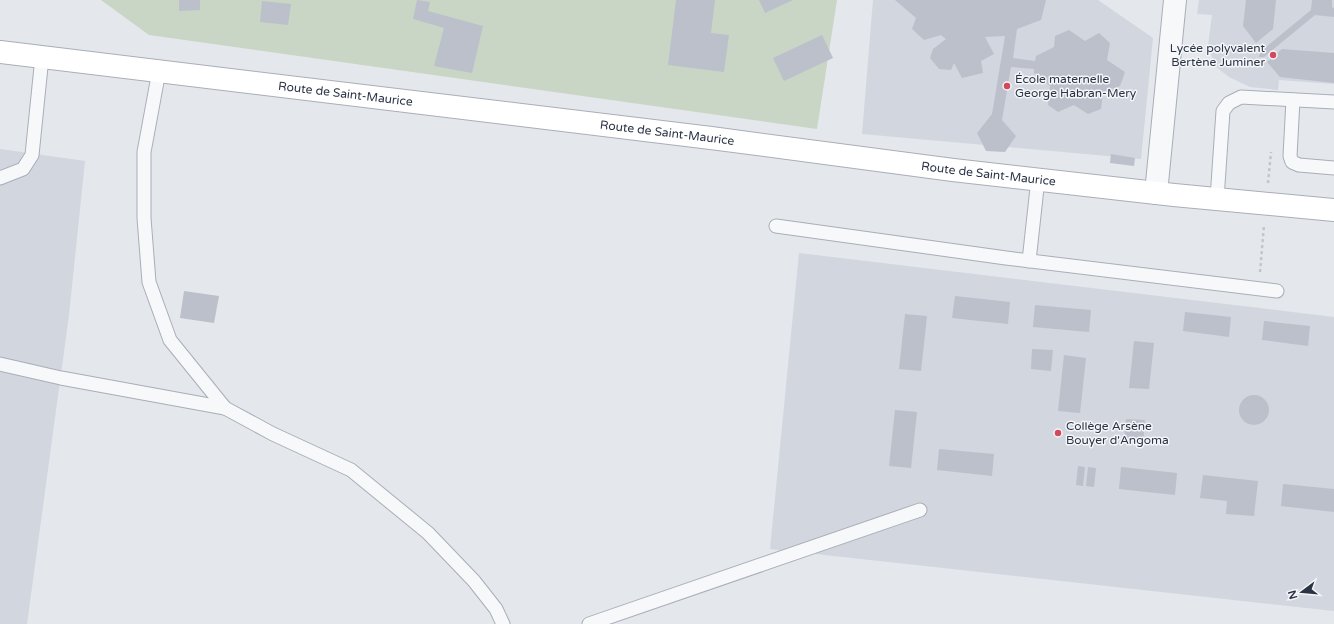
<svg xmlns="http://www.w3.org/2000/svg" width="1334" height="624" viewBox="0 0 1334 624" font-family="'Varela Round',sans-serif">
	<rect width="100%" height="100%" fill="#e4e7ec"/>
	<g fill="#d2d6de">
		<polygon points="873,0 1098,0 1153,38 1141,159 862,134"/>
		<polygon points="1199,0 1334,0 1334,84 1279,80 1278,90 1250,87 1229,77 1215,66 1208,45 1212,15 1197,14"/>
		<polygon points="0,149 85,161 69,315 27,624 0,624"/>
		<polygon points="799,253 1334,317 1334,611 770,549"/>
	</g>
	<polygon fill="#c9d6c5" points="101,0 837,0 817,129 149,35"/>
	<g fill="#bbc0ca">
		<polygon points="179,0 200,0 200,10 179,11"/>
		<polygon points="417,0 430,2 428,11 483,26 472,73 434,66 444,28 413,19"/>
		<polygon points="676,0 715,0 711,33 729,35 724,72 668,65"/>
		<polygon points="759,0 793,0 765,13"/>
		<polygon points="895,0 1046,0 1041,20 1017,29 1013,58 1035,61 1036,56 1054,47 1055,36 1069,30 1085,41 1099,33 1110,43 1107,60 1125,72 1120,86 1103,92 1101,109 1088,114 1074,105 1058,112 1048,105 1050,86 1034,73 1034,69 1011,67 1002,120 1016,136 1005,152 986,151 977,133 992,114 1005,36 985,37 994,54 981,61 983,73 962,78 954,63 951,70 939,69 930,58 933,49 946,39 941,35 924,40 912,29 916,18"/>
		<polygon points="1246,0 1276,0 1273,29 1256,43 1243,26"/>
		<polygon points="1312,0 1332,0 1332,7 1334,8 1334,17 1315,15 1264,57 1259,57 1260,52 1311,10"/>
		<polygon points="262,1 291,4 288,25 260,22"/>
		<polygon points="822,35 833,58 784,81 773,58"/>
		<polygon points="1282,49 1334,53 1334,83 1280,77 1267,62"/>
		<polygon points="1111,154 1135,158 1134,166 1110,163"/>
		<polygon points="184,291 219,296 214,323 180,318"/>
		<polygon points="955,296 1010,302 1008,324 952,318"/>
		<polygon points="1035,305 1091,310 1089,332 1033,327"/>
		<polygon points="1185,312 1231,317 1229,337 1183,331"/>
		<polygon points="905,314 927,316 921,371 899,369"/>
		<polygon points="1264,321 1310,326 1308,346 1262,340"/>
		<polygon points="1134,341 1154,343 1149,389 1129,388"/>
		<polygon points="1032,349 1053,350 1051,371 1031,369"/>
		<polygon points="1064,355 1086,358 1080,413 1058,411"/>
		<circle cx="1254" cy="410" r="15"/>
		<polygon points="895,410 917,412 911,468 889,466"/>
		<polygon points="1126,419 1145,420 1143,444 1124,442"/>
		<polygon points="939,449 994,454 992,476 937,470"/>
		<polygon points="1078,466 1085,467 1083,486 1076,485"/>
		<polygon points="1088,467 1096,468 1094,487 1086,486"/>
		<polygon points="1121,467 1177,473 1175,495 1119,489"/>
		<polygon points="1203,475 1258,481 1254,516 1226,514 1227,501 1200,498"/>
		<polygon points="1283,484 1334,489 1334,512 1281,506"/>
	</g>
	<g fill="none" stroke-linecap="round" stroke-linejoin="round">
		<defs>
			<g id="lane">
				<polyline points="159,71 144,152 144,218 149,282 170,340 225,408 273,434 351,470 428,533 474,581 496,609 503,624"/>
				<polyline points="1293,100 1290,156 1292,162 1299,165 1334,168"/>
				<polyline points="0,178 23,169 32,155 42,57"/>
				<polyline points="1217,199 1223,111 1229,103 1241,97 1334,102"/>
				<polyline points="776,226 1006,258 1277,291"/>
				<polyline points="1029,261 1038,179"/>
				<polyline points="0,364 61,378 225,408"/>
				<polyline points="589,624 920,510"/>
			</g>
			<polyline id="street" points="1156,193 1175,0"/>
			<g id="secondary">
				<path id="s1" d="M0 52 711 138 953 170 1174 195 1334 210"/>
			</g>
		</defs>
		<use href="#lane" stroke="#a9aeb7" stroke-width="15"/>
		<use href="#street" stroke="#a9aeb7" stroke-width="24"/>
		<use href="#secondary" stroke="#a9aeb7" stroke-width="24"/>
		<g stroke="#c2c5cb" stroke-width="2.5" stroke-dasharray="3 3" stroke-linecap="butt">
			<polyline points="1268,183 1271,152"/>
			<polyline points="1260,272 1264,225"/>
		</g>
		<use href="#lane" stroke="#f7f8fa" stroke-width="13"/>
		<use href="#street" stroke="#f7f8fa" stroke-width="22"/>
		<use href="#secondary" stroke="#fff" stroke-width="22"/>
	</g>
	<g fill="#d1495b" stroke="#f4f6f9" stroke-width="1.5">
		<circle cx="1273" cy="55" r="4"/>
		<circle cx="1007" cy="86" r="4"/>
		<circle cx="1058" cy="433" r="4"/>
	</g>
	<g text-anchor="middle" stroke-width="3" stroke-linejoin="round" paint-order="stroke">
		<g font-size="12" fill="#2b3445" stroke="#f4f6f9" text-anchor="start">
			<text x="1265" y="52" text-anchor="end">Lycée polyvalent<tspan x="1265" dy="14">Bertène Juminer</tspan></text>
			<text x="1015" y="83">École maternelle<tspan x="1015" dy="14">George Habran-Mery</tspan></text>
			<text x="1066" y="430">Collège Arsène<tspan x="1066" dy="14">Bouyer d'Angoma</tspan></text>
		</g>
		<g font-size="12" fill="#2b3445" stroke="#f4f6f9">
			<text dy="4" stroke="none"><textPath href="#s1" startOffset="348">Route de Saint-Maurice</textPath></text>
			<text dy="4" stroke="none"><textPath href="#s1" startOffset="672">Route de Saint-Maurice</textPath></text>
			<text dy="4" stroke="none"><textPath href="#s1" startOffset="996">Route de Saint-Maurice</textPath></text>
		</g>
	</g>
	<g transform="translate(1302 592) rotate(254)" stroke="#f4f6f9" stroke-width="3" paint-order="stroke">
	<path d="M0-3L7 15L0 10L-7 15Z" fill="#2b3445"/>
	<text y="-6" font-size="11" font-weight="bold" text-anchor="middle" fill="#2b3445">N</text>
	</g>
</svg>
